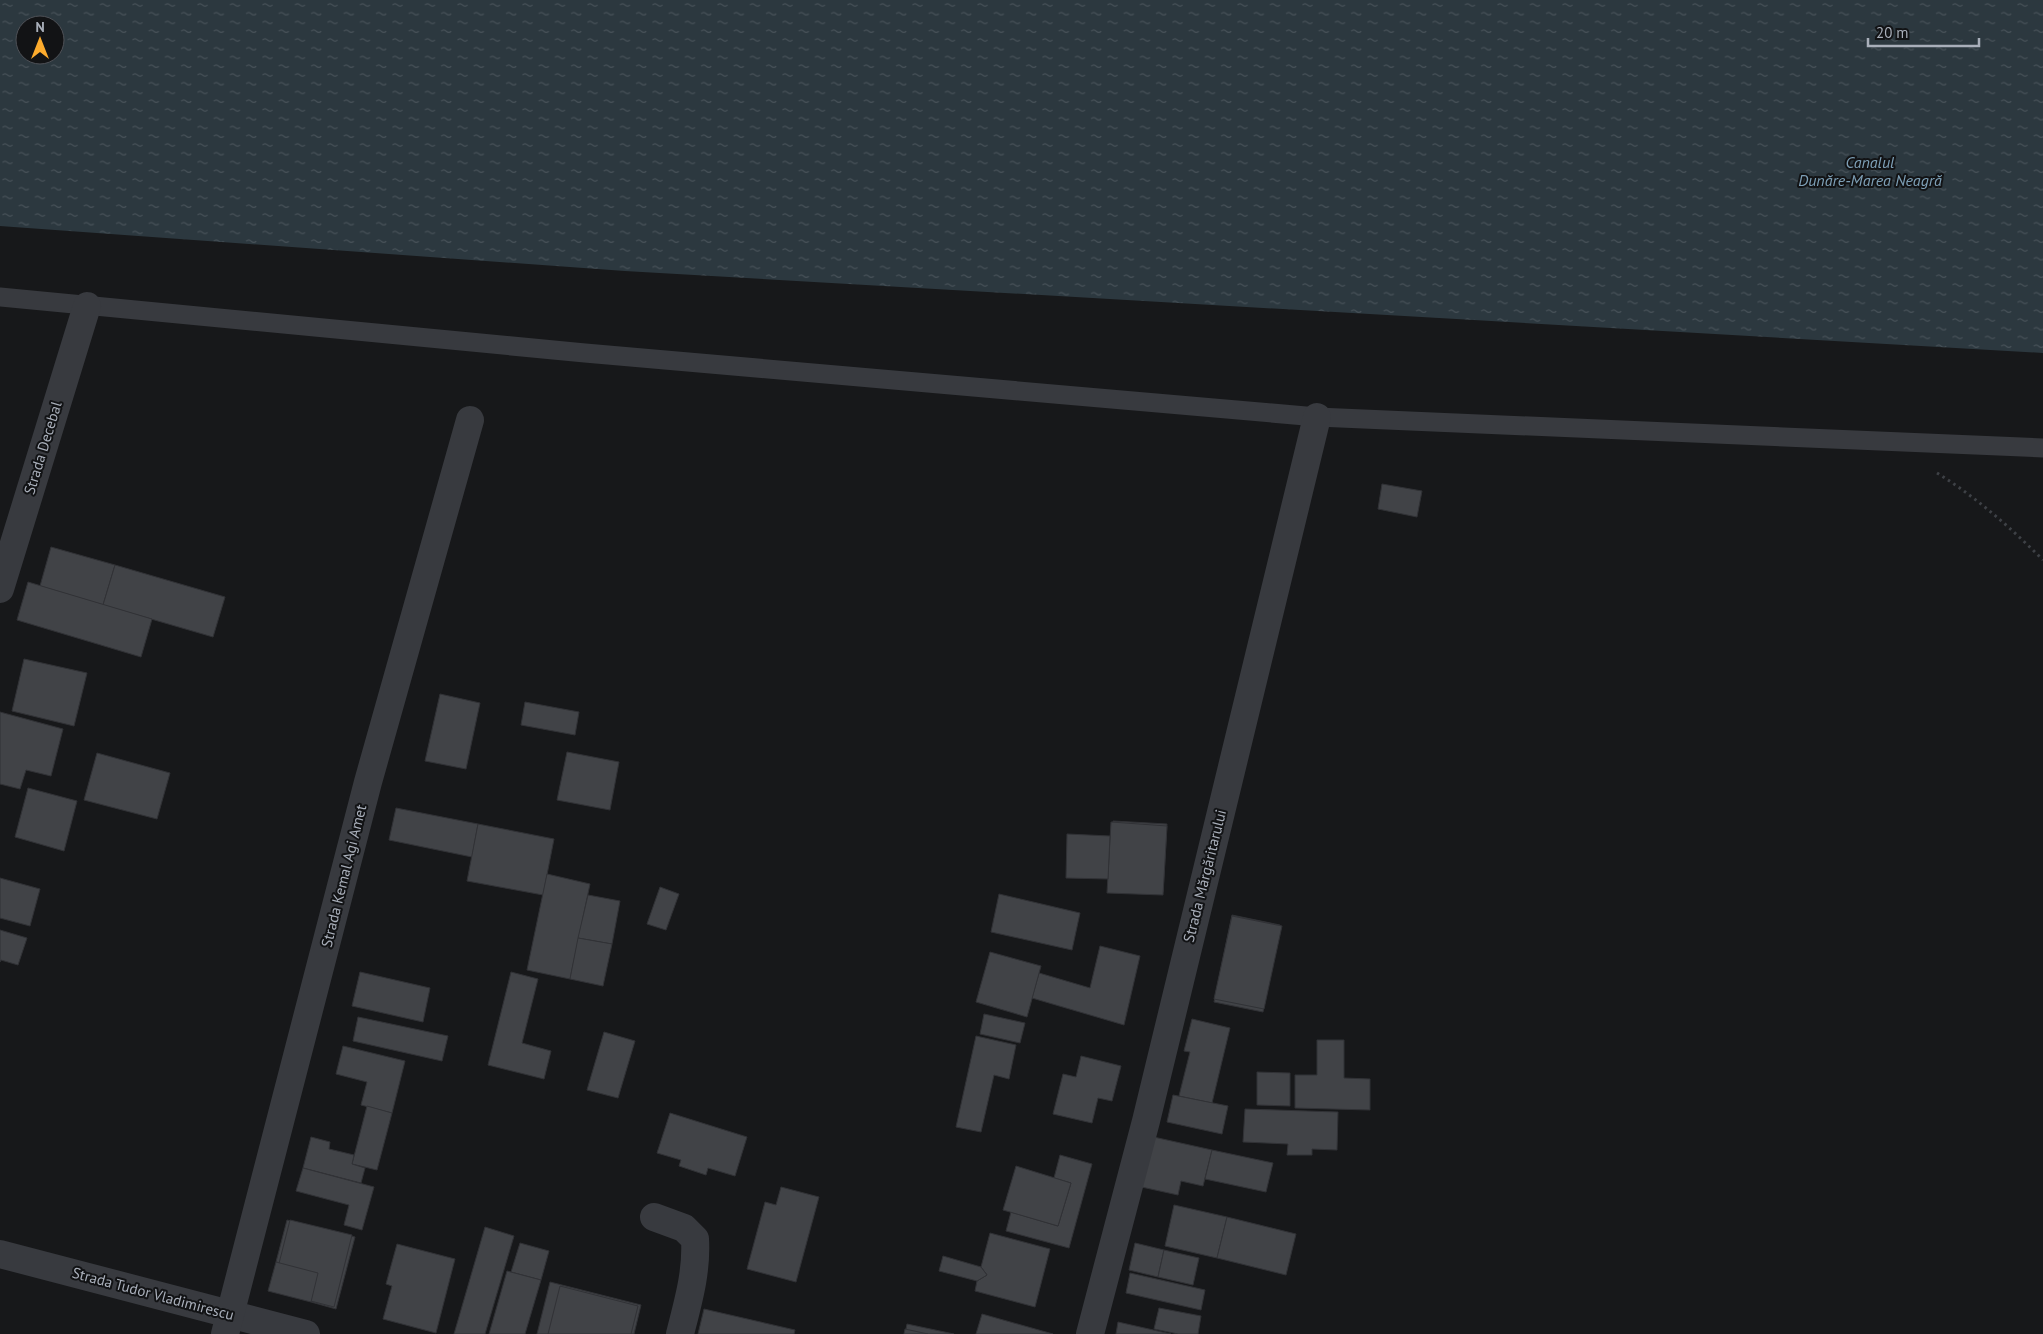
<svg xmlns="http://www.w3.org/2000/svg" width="2043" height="1334" viewBox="0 0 2043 1334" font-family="'PT Sans',sans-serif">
	<defs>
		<pattern id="water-ripples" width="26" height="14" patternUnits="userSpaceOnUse" patternTransform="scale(1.25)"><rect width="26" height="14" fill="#2c383f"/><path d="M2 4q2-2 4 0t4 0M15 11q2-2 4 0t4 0" fill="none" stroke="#485259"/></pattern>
	</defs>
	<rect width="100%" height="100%" fill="#17181a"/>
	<path fill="url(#water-ripples)" fill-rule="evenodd" d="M0 0H2043V353L625 271 0 226ZM25 25H55V55H25Z"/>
	<g fill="#414347" stroke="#313236">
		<polygon points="1382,484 1422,491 1417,517 1378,509"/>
		<polygon points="51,547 115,565 103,605 40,586"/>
		<polygon points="115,565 225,597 213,637 103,605"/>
		<polygon points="28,582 152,619 141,657 17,620"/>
		<polygon points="24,659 87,673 74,726 12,711"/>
		<polygon points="440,694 480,703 466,769 425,761"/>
		<polygon points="525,702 579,712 575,735 521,725"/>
		<polygon points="0,712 63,729 51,776 26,770 20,789 0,784"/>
		<polygon points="567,752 619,762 610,810 557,800"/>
		<polygon points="97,753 170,773 157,819 84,800"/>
		<polygon points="28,788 77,801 64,851 15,837"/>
		<polygon points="396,808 478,824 472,857 389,840"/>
		<polygon points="1113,821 1167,824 1163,892 1110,890"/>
		<polygon points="1111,822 1167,826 1163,895 1107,893"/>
		<polygon points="478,824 554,839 543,895 467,881"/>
		<polygon points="1067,834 1110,836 1108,879 1066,878"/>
		<polygon points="547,874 590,884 570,979 527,970"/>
		<polygon points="0,878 40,889 30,926 0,918"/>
		<polygon points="660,887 679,894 666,930 647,924"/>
		<polygon points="999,894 1080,913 1072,950 991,932"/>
		<polygon points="588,895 620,901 612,944 578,938"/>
		<polygon points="1232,915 1280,925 1263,1012 1214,1002"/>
		<polygon points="1232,916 1282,926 1264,1009 1214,999"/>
		<polygon points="0,930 27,938 18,965 1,960 0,962"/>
		<polygon points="578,938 612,944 603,986 570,979"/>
		<polygon points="1100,946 1140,956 1124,1025 1032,998 1039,973 1090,988"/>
		<polygon points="990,952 1041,966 1027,1017 976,1002"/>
		<polygon points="360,972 430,988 423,1022 352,1006"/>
		<polygon points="511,972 538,979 522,1043 551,1051 544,1079 488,1065"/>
		<polygon points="984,1014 1025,1023 1020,1043 980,1034"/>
		<polygon points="358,1017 448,1036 442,1061 353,1041"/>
		<polygon points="1192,1019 1230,1028 1212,1103 1179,1096 1190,1052 1184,1051"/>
		<polygon points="604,1032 635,1041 618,1098 587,1090"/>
		<polygon points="976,1036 1016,1045 1009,1079 994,1075 981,1132 956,1127"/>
		<polygon points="1317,1040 1344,1040 1344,1078 1370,1079 1370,1110 1295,1108 1295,1075 1317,1075"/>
		<polygon points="343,1046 405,1061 392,1113 361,1105 367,1082 336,1074"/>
		<polygon points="1081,1056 1121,1066 1112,1101 1098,1098 1092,1123 1053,1114 1063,1074 1076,1077"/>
		<polygon points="1257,1072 1290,1073 1290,1106 1257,1105"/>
		<polygon points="1173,1095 1228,1106 1222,1134 1167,1122"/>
		<polygon points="367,1106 392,1113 377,1170 352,1164"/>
		<polygon points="1245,1109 1338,1112 1337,1150 1312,1149 1312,1155 1287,1155 1288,1144 1243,1142"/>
		<polygon points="670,1113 747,1137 735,1176 708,1168 706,1175 679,1166 681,1160 657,1153"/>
		<polygon points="1149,1136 1212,1150 1203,1186 1181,1181 1178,1195 1137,1186"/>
		<polygon points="311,1137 330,1142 329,1149 354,1155 352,1164 365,1168 361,1183 303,1168"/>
		<polygon points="1212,1150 1273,1163 1266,1192 1205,1179"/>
		<polygon points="1060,1155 1092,1164 1069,1248 1006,1231 1011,1212 1058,1226 1071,1183 1054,1178"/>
		<polygon points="1016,1166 1071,1183 1058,1226 1003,1210"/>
		<polygon points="303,1168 374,1187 362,1230 344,1225 349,1205 296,1191"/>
		<polygon points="781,1187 819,1197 796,1282 747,1269 765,1202 776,1205"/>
		<polygon points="1174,1205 1227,1217 1217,1258 1165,1246"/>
		<polygon points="1227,1217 1296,1234 1286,1275 1217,1258"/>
		<polygon points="287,1220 355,1237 336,1309 311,1302 318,1273 276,1262"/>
		<polygon points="290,1220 352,1235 334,1307 272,1291"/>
		<polygon points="485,1227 514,1236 485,1334 454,1334"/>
		<polygon points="990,1233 1050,1249 1035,1307 975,1291 977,1281 987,1275 981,1267"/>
		<polygon points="520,1243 549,1251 541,1280 511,1272"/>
		<polygon points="1135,1243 1164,1250 1158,1277 1129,1270"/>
		<polygon points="397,1244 455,1259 436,1333 383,1319 392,1286 386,1284"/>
		<polygon points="1164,1250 1199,1258 1193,1285 1158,1277"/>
		<polygon points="943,1256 981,1267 987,1275 977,1281 939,1271"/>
		<polygon points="276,1262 318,1273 311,1302 268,1291"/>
		<polygon points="507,1271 541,1280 525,1334 489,1334"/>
		<polygon points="1130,1273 1205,1290 1201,1310 1126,1293"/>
		<polygon points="550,1282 641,1305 634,1334 537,1334"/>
		<polygon points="560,1286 638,1306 631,1334 548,1334"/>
		<polygon points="1159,1308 1201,1316 1198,1334 1178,1334 1154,1329"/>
		<polygon points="704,1309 795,1330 794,1334 698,1334"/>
		<polygon points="982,1314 1053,1334 976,1334"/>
		<polygon points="1118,1322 1171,1334 1116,1334"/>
		<polygon points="907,1324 954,1334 905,1334"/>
		<polygon points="905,1329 928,1334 904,1334"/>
	</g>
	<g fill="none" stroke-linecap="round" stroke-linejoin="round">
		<path stroke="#3e4146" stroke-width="3" stroke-dasharray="2.5 4" stroke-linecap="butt" d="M1937 473C1976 497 2011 528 2043 560"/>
		<polyline stroke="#383a3f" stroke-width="19" points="0,297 585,353 1317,417 2043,448"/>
		<g stroke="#383a3f" stroke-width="28">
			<polyline points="0,589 87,306"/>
			<path d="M654 1217 684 1228 695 1239C697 1272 688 1302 680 1334"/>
			<polyline points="0,1254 306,1334"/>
			<polyline points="225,1334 368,782 470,420"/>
			<polyline points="1090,1334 1146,1121 1317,417"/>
		</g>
	</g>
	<g text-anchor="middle" stroke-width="4" stroke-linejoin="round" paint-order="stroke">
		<g font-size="15" fill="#a9afba" stroke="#121315">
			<text transform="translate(43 448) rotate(-73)" y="5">Strada Decebal</text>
			<text transform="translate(344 876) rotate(-76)" y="5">Strada Kemal Agi Amet</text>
			<text transform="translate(1205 876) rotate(-76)" y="5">Strada Mărgăritarului</text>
			<text transform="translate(153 1294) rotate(15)" y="5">Strada Tudor Vladimirescu</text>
		</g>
		<g font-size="16" font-style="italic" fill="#7ea0b7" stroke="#121315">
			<text x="1870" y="168">Canalul<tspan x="1870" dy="18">Dunăre-Marea Neagră</tspan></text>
		</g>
	</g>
	<g transform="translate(40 40)"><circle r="24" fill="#121315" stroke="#4e5157"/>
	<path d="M0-4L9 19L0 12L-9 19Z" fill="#fcab2d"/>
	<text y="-8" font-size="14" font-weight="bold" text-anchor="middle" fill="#a9afba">N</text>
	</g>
	<path d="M1868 38v8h111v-8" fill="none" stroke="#a9afba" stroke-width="2.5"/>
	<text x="1876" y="38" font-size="15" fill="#a9afba" stroke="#121315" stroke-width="4" paint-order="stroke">20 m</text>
</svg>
